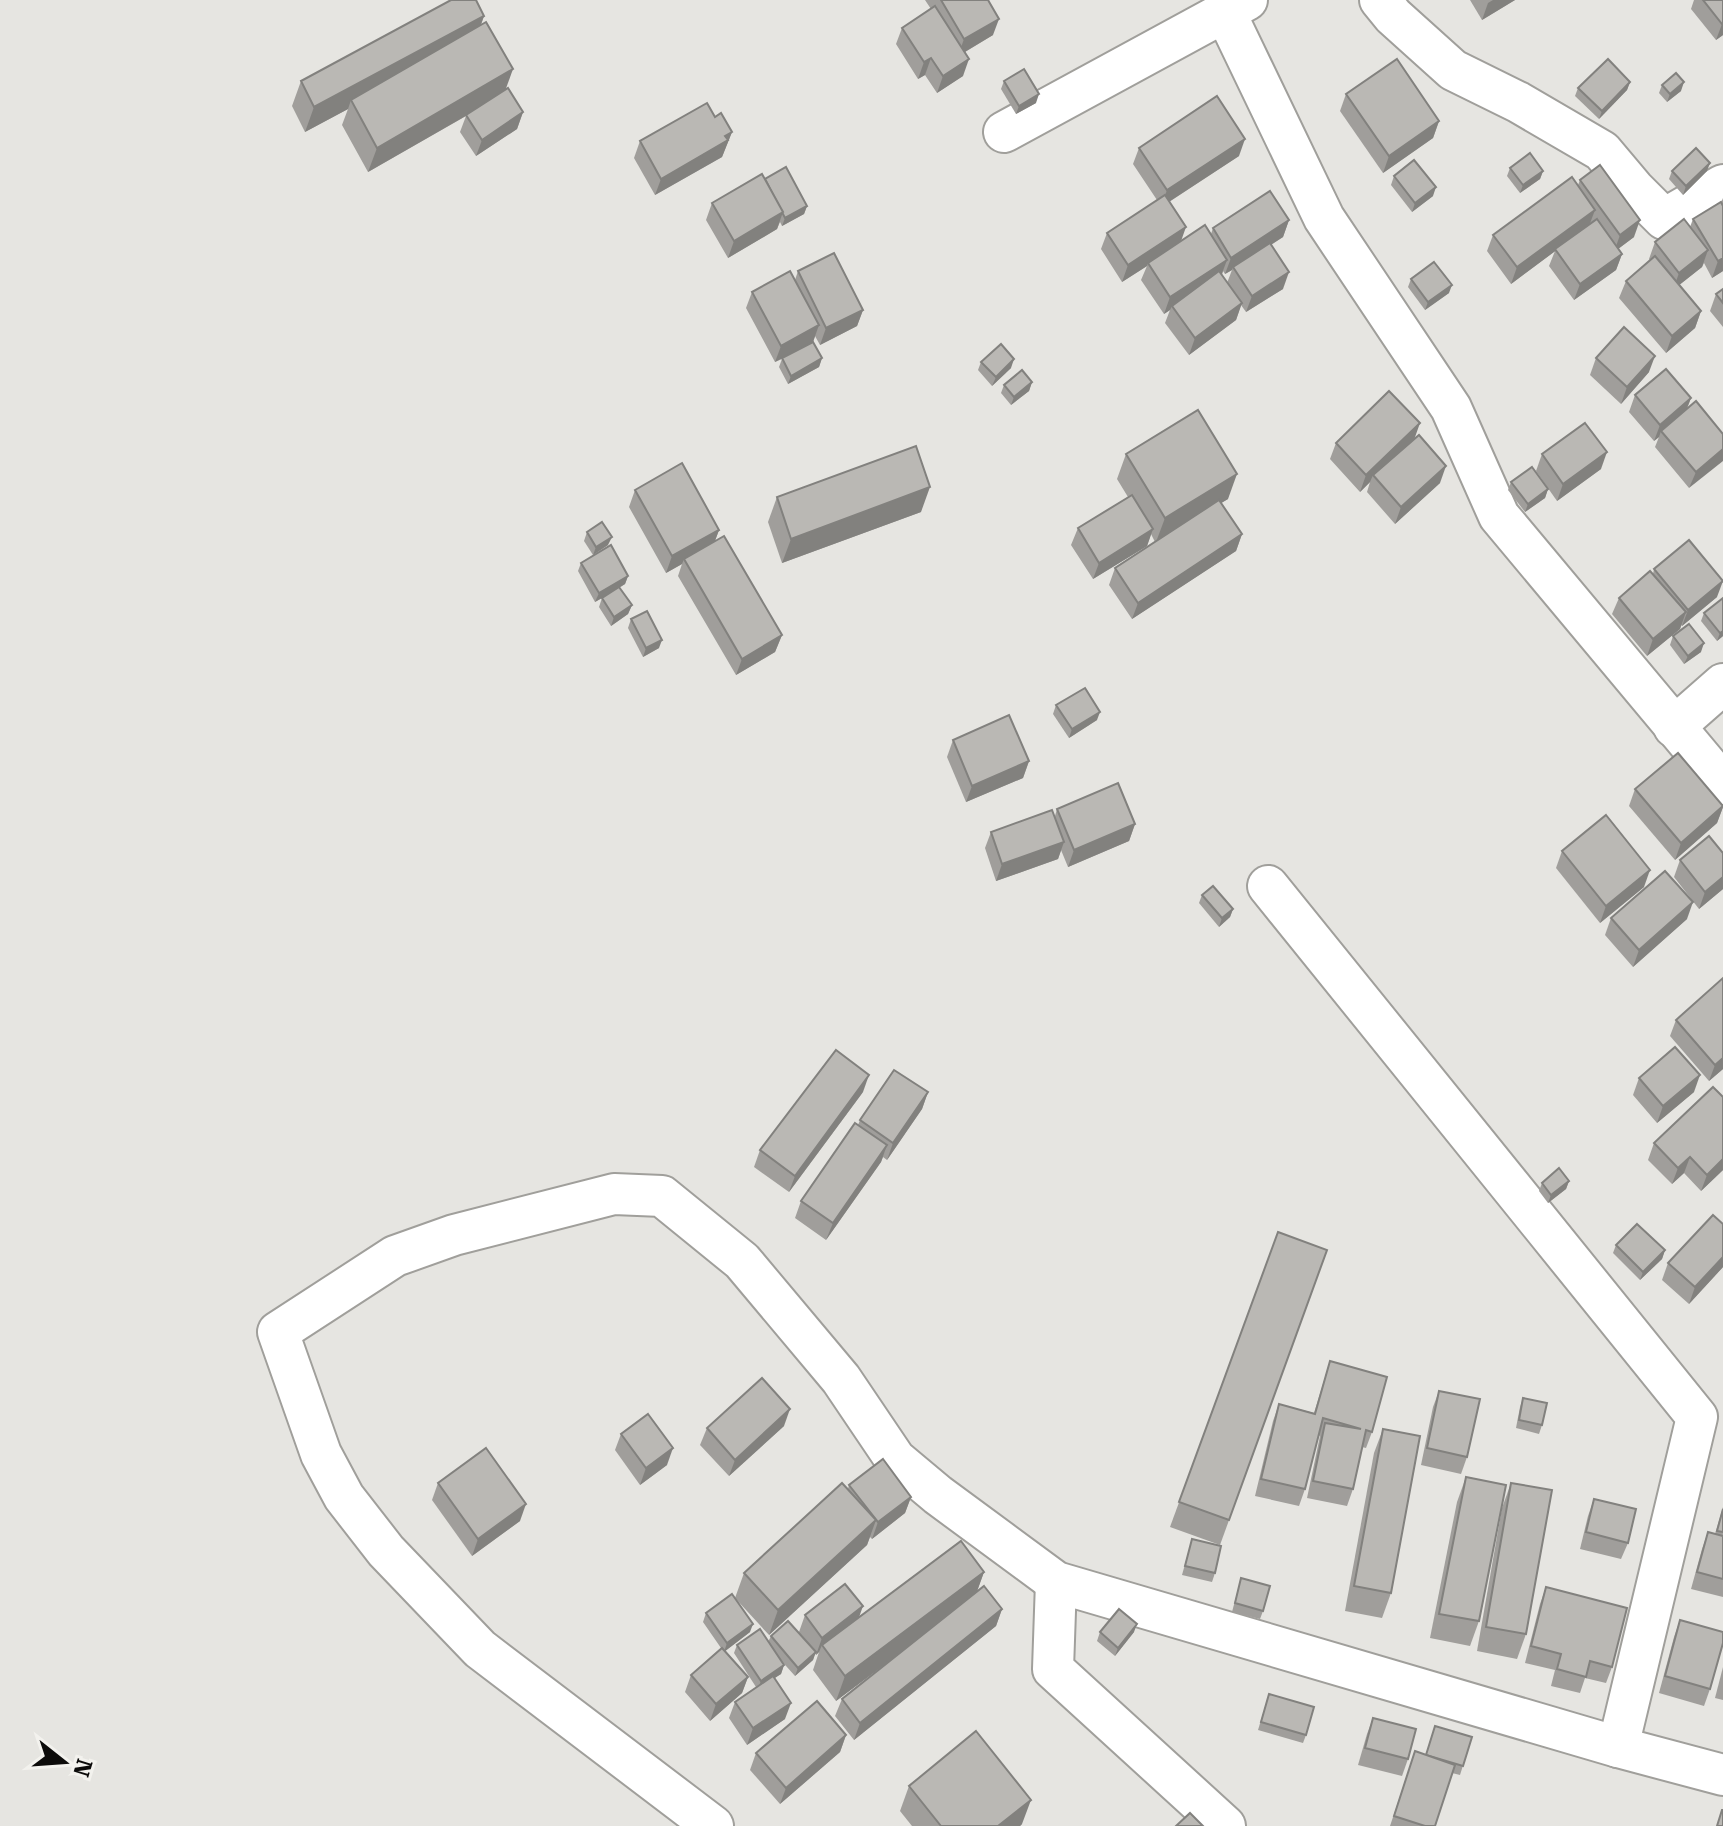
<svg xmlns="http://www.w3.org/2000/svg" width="1723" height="1826" viewBox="0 0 1723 1826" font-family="'Roboto Serif',serif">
	<rect width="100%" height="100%" fill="#e6e5e1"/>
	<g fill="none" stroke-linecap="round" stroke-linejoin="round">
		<defs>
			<g id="street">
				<polyline points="1380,0 1393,16 1453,70 1518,102 1602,151 1634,189 1664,219 1723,185"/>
				<polyline points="1225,12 1324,218 1451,408 1499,516 1723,784"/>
				<polyline points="1004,132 1247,0"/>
				<polyline points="1674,727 1723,684"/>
				<polyline points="1268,886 1697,1417 1618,1747"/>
				<polyline points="1056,1582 1053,1669 1225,1826"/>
				<polyline points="713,1826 480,1649 386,1551 344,1497 321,1454 278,1332 395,1256 454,1235 614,1194 662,1196 742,1261 841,1379 895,1459 938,1495 1056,1582 1618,1747 1723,1775"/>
			</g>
		</defs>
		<use href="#street" stroke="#a09f9b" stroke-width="44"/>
		<use href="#street" stroke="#fff" stroke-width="40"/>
	</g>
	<g fill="#a09e9b" fill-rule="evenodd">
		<polygon points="925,0 988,0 993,35 965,52 963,76 937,93 925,75 918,79 896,44 902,28 931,9"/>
		<polygon points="1470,0 1515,0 1482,20"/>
		<polygon points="1694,0 1723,0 1723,35 1716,40 1691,9"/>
		<polygon points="484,16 481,25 506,89 523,112 517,129 476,156 460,132 466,116 368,172 342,125 348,109 305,132 292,106 301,81"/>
		<polygon points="1004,81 1036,103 1016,114 1001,89"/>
		<polygon points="1630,82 1627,90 1599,119 1575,96 1578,88"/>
		<polygon points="1662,85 1681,91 1667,102 1659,93"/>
		<polygon points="1346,94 1439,121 1433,138 1383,173 1340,111"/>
		<polygon points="715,117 732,132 722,157 655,195 634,158 640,141"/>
		<path d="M1139 148 1239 156 1169 202 1181 241 1211 234 1213 228 1289 220 1283 237 1271 245 1283 289 1246 312 1241 305 1236 320 1189 355 1165 323 1170 310 1164 314 1141 280 1147 266 1122 282 1101 249 1107 233 1157 200 1133 164ZM1232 270 1227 283 1222 275 1223 271 1225 274Z"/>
		<polygon points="1510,168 1543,171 1540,179 1520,193 1507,176"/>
		<polygon points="1672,171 1707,171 1683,195 1669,179"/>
		<polygon points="1394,176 1433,196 1412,212 1391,185"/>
		<polygon points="765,179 807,206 804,214 782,226 780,222 777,229 728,258 706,220 712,203"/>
		<polygon points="1580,180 1634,237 1618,249 1622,254 1616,270 1574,300 1549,266 1555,251 1511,284 1487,251 1493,235 1578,185"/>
		<polygon points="1723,198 1723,271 1712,278 1704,263 1702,267 1679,285 1701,311 1695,328 1666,353 1619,298 1626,281 1650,260 1649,259 1655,242 1690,227 1693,219 1721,203"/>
		<polygon points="798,271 863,310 857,326 820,345 815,336 813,342 822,358 819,367 788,384 779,367 782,359 775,362 746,308 752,292 795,280"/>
		<polygon points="1411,279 1449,293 1425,310 1408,287"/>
		<polygon points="1723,289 1723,327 1710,311 1716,294"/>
		<polygon points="1596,358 1649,372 1621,404 1590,375"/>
		<polygon points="981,362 1011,368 992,386 978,370"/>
		<polygon points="1032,382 1029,391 1011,405 1001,393 1004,385"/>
		<polygon points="1635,395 1691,398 1687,409 1723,434 1689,488 1655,447 1659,437 1654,441 1629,412"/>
		<polygon points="1414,439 1440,483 1395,524 1367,492 1370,482 1360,492 1330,459 1336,443"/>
		<polygon points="1126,454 1228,499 1221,503 1242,534 1236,551 1132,619 1109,585 1115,568 1155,542 1151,534 1147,546 1093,579 1071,545 1078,528 1128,497 1117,479"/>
		<polygon points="1542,454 1601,469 1557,501 1536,471"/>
		<polygon points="1511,482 1548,489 1545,498 1525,512 1508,490"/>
		<polygon points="635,490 719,530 715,541 782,635 775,652 736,675 678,576 682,564 666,573 629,507"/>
		<polygon points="777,497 921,512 782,563 768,522"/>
		<polygon points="587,532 608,545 593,555 584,541"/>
		<polygon points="581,563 628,576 625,584 619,588 632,605 628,614 611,626 599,607 602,598 604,597 595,602 578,571"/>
		<polygon points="1654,569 1717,597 1682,626 1681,625 1680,629 1647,656 1612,614 1619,598 1653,574"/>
		<polygon points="1704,613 1723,636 1717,641 1701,621"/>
		<polygon points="631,619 659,648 643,657 628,628"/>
		<polygon points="1673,636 1701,652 1684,664 1670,645"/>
		<polygon points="1056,705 1097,720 1069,738 1053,714"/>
		<polygon points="953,740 1029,761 1023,778 966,802 947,757"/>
		<polygon points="1635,789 1723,807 1717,823 1675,860 1629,806"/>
		<polygon points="1057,809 1135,824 1129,841 1068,867 1061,850 1058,859 996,881 985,848 991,832 1055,816"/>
		<polygon points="1562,851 1644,887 1600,923 1556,868"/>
		<polygon points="1723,853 1723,889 1699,909 1674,877 1680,860"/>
		<polygon points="1202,895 1233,909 1230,917 1219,927 1199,903"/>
		<polygon points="1611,918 1687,919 1633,967 1605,935"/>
		<polygon points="1723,978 1723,1069 1709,1081 1670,1036 1676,1020"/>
		<polygon points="1639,1078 1694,1092 1657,1123 1633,1095"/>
		<polygon points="863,1092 789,1192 754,1167 760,1150"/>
		<polygon points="928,1092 922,1109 887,1160 883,1157 881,1162 826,1240 795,1218 801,1201 858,1125 860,1120"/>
		<polygon points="1654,1143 1723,1170 1701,1191 1684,1173 1672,1184 1648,1160"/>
		<polygon points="1569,1181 1566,1189 1548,1203 1539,1191 1542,1183"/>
		<polygon points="1723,1224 1723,1267 1689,1304 1662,1280 1668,1263"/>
		<polygon points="1278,1232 1327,1250 1220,1545 1170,1527"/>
		<polygon points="1616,1245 1665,1250 1662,1259 1640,1280 1613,1253"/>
		<polygon points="1330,1361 1372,1432 1366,1448 1362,1447 1353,1489 1347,1506 1307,1498 1320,1436 1318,1435 1305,1489 1299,1506 1255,1496 1273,1421 1279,1404 1314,1413"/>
		<polygon points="1439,1391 1467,1457 1461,1474 1421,1465 1433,1407"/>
		<polygon points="1523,1398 1542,1425 1539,1434 1516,1428 1520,1407"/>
		<polygon points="784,1426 729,1476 700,1445 707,1428"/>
		<polygon points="1383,1429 1391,1593 1382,1618 1345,1611 1374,1453"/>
		<polygon points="621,1434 667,1465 640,1485 615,1450"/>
		<polygon points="1466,1477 1479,1621 1470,1646 1430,1638 1457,1502"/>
		<polygon points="438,1483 520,1521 472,1556 432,1500"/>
		<polygon points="1511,1483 1526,1634 1517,1659 1477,1651 1502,1508"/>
		<polygon points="849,1485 911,1497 905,1513 872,1539 870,1537 867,1545 769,1635 735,1598 744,1573 848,1489"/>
		<polygon points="1594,1499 1628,1543 1621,1559 1580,1549 1588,1516"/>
		<polygon points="1723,1507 1723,1597 1691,1589 1702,1549 1708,1532 1715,1534"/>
		<polygon points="1192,1539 1215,1573 1212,1582 1182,1575"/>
		<polygon points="984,1572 977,1591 1002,1609 996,1626 854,1740 835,1716 842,1699 894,1657 836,1701 813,1670 819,1652 816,1655 815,1653 813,1660 795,1676 778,1657 784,1665 781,1674 774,1678 785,1719 747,1745 729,1718 735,1702 756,1687 734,1653 737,1645 768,1642 771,1636 799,1632 805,1615 858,1618"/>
		<polygon points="1241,1578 1263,1611 1260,1619 1232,1612"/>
		<polygon points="1546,1587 1612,1667 1606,1683 1585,1678 1580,1693 1551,1686 1555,1670 1525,1663 1540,1604"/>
		<polygon points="706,1613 750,1632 725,1651 748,1677 742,1693 710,1721 685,1692 691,1675 721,1648 703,1622"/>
		<polygon points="1680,1620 1710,1689 1704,1706 1659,1693 1674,1637"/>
		<polygon points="1100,1632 1134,1632 1115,1656 1097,1641"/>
		<polygon points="1723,1667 1723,1700 1715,1698"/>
		<polygon points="1269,1694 1306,1735 1303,1743 1258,1730"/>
		<polygon points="1373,1718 1408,1759 1402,1776 1358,1765 1367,1734"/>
		<polygon points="846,1735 840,1752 780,1804 750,1770 756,1753"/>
		<polygon points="1472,1737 1460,1775 1452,1773 1435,1826 1390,1826 1415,1751 1426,1755"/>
		<polygon points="909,1786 1022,1824 1020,1826 912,1826 900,1811"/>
	</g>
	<g fill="#82817e">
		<polygon points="1493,0 1515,0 1482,20 1488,3"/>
		<polygon points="484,16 475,40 351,100 348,109 305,132 314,107"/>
		<polygon points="999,19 993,35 958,56 964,39"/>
		<polygon points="1723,23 1723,35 1716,40 1722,24"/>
		<polygon points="931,58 925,75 918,79 924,62"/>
		<polygon points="969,59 963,76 937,93 943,76"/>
		<polygon points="513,69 504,94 368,172 377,148"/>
		<polygon points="1630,82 1627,90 1599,119 1602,111"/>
		<polygon points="1684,82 1681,91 1667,102 1670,94"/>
		<polygon points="1039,94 1036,103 1016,114 1019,106"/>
		<polygon points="523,112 517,129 476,156 482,140"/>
		<polygon points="1439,121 1433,138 1383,173 1389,156"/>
		<polygon points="732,132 722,157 655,195 661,179"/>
		<polygon points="1245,139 1239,156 1161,207 1167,190"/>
		<polygon points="1710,163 1707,171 1683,195 1686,186"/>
		<polygon points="1543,171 1540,179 1520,193 1523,185"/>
		<polygon points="1436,187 1433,196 1412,212 1415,203"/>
		<polygon points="807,206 804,214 782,226 785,218"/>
		<polygon points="1595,210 1589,226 1511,284 1517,267"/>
		<polygon points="783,212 777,229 728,258 734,241"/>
		<polygon points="1289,220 1283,237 1234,268 1233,267 1232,270 1225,274 1231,258"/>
		<polygon points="1640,220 1634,237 1614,252 1620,235"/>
		<polygon points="1186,227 1180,244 1148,263 1147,266 1122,282 1128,265"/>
		<polygon points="1708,250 1702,267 1673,290 1679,273"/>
		<polygon points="1622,254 1616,270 1574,300 1580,284"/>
		<polygon points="1723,258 1723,271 1712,278 1718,261"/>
		<polygon points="1227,260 1221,276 1172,306 1170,310 1164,314 1170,297"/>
		<polygon points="1289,272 1283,289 1246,312 1252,296"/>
		<polygon points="1452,285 1449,293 1425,310 1428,302"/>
		<polygon points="1242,303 1236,320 1189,355 1195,338"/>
		<polygon points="863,310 857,326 820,345 826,328"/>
		<polygon points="1701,311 1695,328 1666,353 1672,336"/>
		<polygon points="819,325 813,342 775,362 781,346"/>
		<polygon points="1655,356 1649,372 1621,404 1627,387"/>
		<polygon points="822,358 819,367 788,384 791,376"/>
		<polygon points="1014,359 1011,368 992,386 996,377"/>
		<polygon points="1032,382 1029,391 1011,405 1014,397"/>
		<polygon points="1691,398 1684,415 1661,431 1659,437 1654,441 1660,425"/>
		<polygon points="1420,423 1414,440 1373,475 1370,482 1360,492 1366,475"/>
		<polygon points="1723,449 1723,461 1689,488 1696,472"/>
		<polygon points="1607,452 1601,469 1557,501 1563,484"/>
		<polygon points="1446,466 1440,483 1395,524 1401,507"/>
		<polygon points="1237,474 1228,499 1156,542 1165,518"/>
		<polygon points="930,487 921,512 782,563 791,539"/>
		<polygon points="1548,489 1545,498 1525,512 1528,504"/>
		<polygon points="1153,529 1147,546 1093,579 1099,563"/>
		<polygon points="719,530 713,546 684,559 682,564 666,573 672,556"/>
		<polygon points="1242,534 1236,551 1132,619 1138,603"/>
		<polygon points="612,537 608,545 593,555 596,547"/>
		<polygon points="628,576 625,584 595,602 599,593"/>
		<polygon points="1723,581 1717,597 1682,626 1688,610"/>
		<polygon points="632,605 628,614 611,626 614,617"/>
		<polygon points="1686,612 1680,629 1647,656 1653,639"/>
		<polygon points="1723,631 1723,636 1717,641 1720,633"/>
		<polygon points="782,635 775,652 736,675 742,659"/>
		<polygon points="662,640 659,648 643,657 646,648"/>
		<polygon points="1704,643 1701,652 1684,664 1688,656"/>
		<polygon points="1100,712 1097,720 1069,738 1072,729"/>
		<polygon points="1029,761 1023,778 966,802 972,786"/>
		<polygon points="1723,807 1717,823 1675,860 1681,843"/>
		<polygon points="1135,824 1129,841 1068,867 1074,850"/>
		<polygon points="1064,842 1058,859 996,881 1002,864"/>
		<polygon points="1650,870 1644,887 1600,923 1606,906"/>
		<polygon points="1723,877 1723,889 1699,909 1705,892"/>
		<polygon points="1693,902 1687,919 1633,967 1639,950"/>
		<polygon points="1233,909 1230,917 1219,927 1222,918"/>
		<polygon points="1723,1058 1723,1069 1709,1081 1715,1065"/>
		<polygon points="869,1075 863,1092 789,1192 795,1176"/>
		<polygon points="1700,1075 1694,1092 1657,1123 1663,1106"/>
		<polygon points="928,1092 922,1109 887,1160 893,1143"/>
		<polygon points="887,1145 881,1162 826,1240 833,1223"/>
		<polygon points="1690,1157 1684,1173 1672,1184 1678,1168"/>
		<polygon points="1723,1159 1723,1170 1701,1191 1707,1175"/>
		<polygon points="1569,1181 1566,1189 1548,1203 1551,1195"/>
		<polygon points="1665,1250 1662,1259 1640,1280 1643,1272"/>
		<polygon points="1723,1257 1723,1267 1689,1304 1695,1287"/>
		<polygon points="790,1409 784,1426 729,1476 735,1460"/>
		<polygon points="673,1448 667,1465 640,1485 646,1468"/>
		<polygon points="911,1497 905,1513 872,1539 878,1522"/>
		<polygon points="526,1504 520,1521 472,1556 478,1539"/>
		<polygon points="876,1520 867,1545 769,1635 778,1610"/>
		<polygon points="984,1572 975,1597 836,1701 845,1676"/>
		<polygon points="863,1606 857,1623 822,1645 819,1652 816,1655 822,1638"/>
		<polygon points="1002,1609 996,1626 854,1740 860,1723"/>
		<polygon points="753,1624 750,1632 724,1652 727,1643"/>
		<polygon points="1137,1624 1134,1632 1115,1656 1118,1648"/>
		<polygon points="816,1652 813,1660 795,1676 798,1668"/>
		<polygon points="784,1665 781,1674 758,1689 761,1681"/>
		<polygon points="748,1677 742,1693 710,1721 716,1704"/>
		<polygon points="791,1703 785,1719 747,1745 753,1728"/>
		<polygon points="846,1735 840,1752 780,1804 786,1788"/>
		<polygon points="1031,1800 1022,1824 1020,1826 998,1826"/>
	</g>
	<g fill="#bab8b4" stroke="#82817e" stroke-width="2">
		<polygon points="451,0 476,0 484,16 314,107 301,81"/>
		<polygon points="941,0 988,0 999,19 964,39"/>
		<polygon points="1703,0 1723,0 1723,23 1722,24"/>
		<polygon points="935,6 969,59 943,76 931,58 924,62 902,28"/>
		<polygon points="486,22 513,69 377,148 351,100"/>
		<polygon points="1397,59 1439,121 1389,156 1346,94"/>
		<polygon points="1608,59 1630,82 1602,111 1578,88"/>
		<polygon points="1024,69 1039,94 1019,106 1004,81"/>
		<polygon points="1676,73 1684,82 1670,94 1662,85"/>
		<polygon points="508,88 523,112 482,140 466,115"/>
		<polygon points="1217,96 1245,139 1167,190 1139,148"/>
		<polygon points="707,103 715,117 721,113 732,132 725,136 728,140 661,179 640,141"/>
		<polygon points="1696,148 1710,163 1686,186 1672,171"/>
		<polygon points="1530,153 1543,171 1523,185 1510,168"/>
		<polygon points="1414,160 1436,187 1415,203 1394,176"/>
		<polygon points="1600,165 1640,220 1620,235 1580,180"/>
		<polygon points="786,167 807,206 785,218 765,179"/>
		<polygon points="762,174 783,212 734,241 712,203"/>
		<polygon points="1572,177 1595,210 1517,267 1493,235"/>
		<polygon points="1270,191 1289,220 1231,258 1213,228"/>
		<polygon points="1165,195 1186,227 1128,265 1107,233"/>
		<polygon points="1721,202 1723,206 1723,258 1718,261 1693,219"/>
		<polygon points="1597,219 1622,254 1580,284 1555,249"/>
		<polygon points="1684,219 1708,250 1679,273 1655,242"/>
		<polygon points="1205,225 1227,260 1170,297 1148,263"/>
		<polygon points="1270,243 1289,272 1252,296 1233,267"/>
		<polygon points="834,253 863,310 826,328 798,271"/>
		<polygon points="1655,256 1701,311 1672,336 1626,281"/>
		<polygon points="1434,262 1452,285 1428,302 1411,279"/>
		<polygon points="790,271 819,325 781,346 752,292"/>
		<polygon points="1219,271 1242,303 1195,338 1172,306"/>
		<polygon points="1723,289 1723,303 1716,294"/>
		<polygon points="1624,327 1655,356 1627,387 1596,358"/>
		<polygon points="813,342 822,358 791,376 782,358"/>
		<polygon points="1001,344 1014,359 996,377 981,362"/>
		<polygon points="1666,369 1691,398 1660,425 1635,395"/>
		<polygon points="1022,370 1032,382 1014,397 1004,385"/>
		<polygon points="1389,391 1420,423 1366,475 1336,443"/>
		<polygon points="1696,401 1723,434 1723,449 1696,472 1661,431"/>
		<polygon points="1198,410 1237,474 1165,518 1126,454"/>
		<polygon points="1585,423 1607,452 1563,484 1542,454"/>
		<polygon points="1419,435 1446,466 1401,507 1373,475"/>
		<polygon points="916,446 930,487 791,539 777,497"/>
		<polygon points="682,463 719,530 672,556 635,490"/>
		<polygon points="1532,467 1548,489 1528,504 1511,482"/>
		<polygon points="1132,495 1153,529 1099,563 1078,528"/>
		<polygon points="1219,500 1242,534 1138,603 1115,568"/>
		<polygon points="602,522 612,537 596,547 587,532"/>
		<polygon points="724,536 782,635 742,659 684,559"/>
		<polygon points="1689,540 1723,581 1688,610 1654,569"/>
		<polygon points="611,545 628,576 599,593 581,563"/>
		<polygon points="1650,571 1686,612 1653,639 1619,598"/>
		<polygon points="619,587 632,605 614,617 602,598"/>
		<polygon points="1723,598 1723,631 1720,633 1704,613"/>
		<polygon points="647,611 662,640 646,648 631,619"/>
		<polygon points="1689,624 1704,643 1688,656 1673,636"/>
		<polygon points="1085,688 1100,712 1072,729 1056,705"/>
		<polygon points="1009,715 1029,761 972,786 953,740"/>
		<polygon points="1678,753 1723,806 1681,843 1635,789"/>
		<polygon points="1118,783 1135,824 1074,850 1057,809"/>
		<polygon points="1052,810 1064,842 1002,864 991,832"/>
		<polygon points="1606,815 1650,870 1606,906 1562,851"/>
		<polygon points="1709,836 1723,853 1723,877 1705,892 1680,860"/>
		<polygon points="1665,871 1693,902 1639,950 1611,918"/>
		<polygon points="1213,886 1233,909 1222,918 1202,895"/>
		<polygon points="1723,978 1723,1058 1715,1065 1676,1020"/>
		<polygon points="1675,1047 1700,1075 1663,1106 1639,1078"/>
		<polygon points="836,1050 869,1075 795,1176 760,1150"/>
		<polygon points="894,1070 928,1092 893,1143 860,1120"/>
		<polygon points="1713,1087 1723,1097 1723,1159 1707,1175 1690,1157 1678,1168 1654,1143"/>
		<polygon points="855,1123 887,1145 833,1223 801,1201"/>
		<polygon points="1559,1168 1569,1181 1551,1195 1542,1183"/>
		<polygon points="1713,1215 1723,1224 1723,1257 1695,1287 1668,1263"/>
		<polygon points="1637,1224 1665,1250 1643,1272 1616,1245"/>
		<polygon points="1278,1232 1327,1250 1229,1520 1179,1502"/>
		<polygon points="1330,1361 1387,1377 1372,1432 1366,1430 1353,1489 1313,1481 1325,1423 1361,1429 1323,1418 1305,1489 1261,1479 1279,1404 1315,1414"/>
		<polygon points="762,1378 790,1409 735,1460 707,1428"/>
		<polygon points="1439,1391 1480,1399 1467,1457 1427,1448"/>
		<polygon points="1523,1398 1547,1403 1542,1425 1519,1420"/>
		<polygon points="648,1414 673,1448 646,1468 621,1434"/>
		<polygon points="1383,1429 1420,1436 1391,1593 1354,1586"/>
		<polygon points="486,1448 526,1504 478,1539 438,1483"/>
		<polygon points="883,1459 911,1497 878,1522 849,1485"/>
		<polygon points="1466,1477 1506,1485 1479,1621 1439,1614"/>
		<polygon points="842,1483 876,1520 778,1610 744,1573"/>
		<polygon points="1511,1483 1552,1490 1526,1634 1486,1627"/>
		<polygon points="1594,1499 1636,1509 1628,1543 1586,1532"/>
		<polygon points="1723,1509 1723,1532 1717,1531"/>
		<polygon points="1708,1532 1723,1536 1723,1579 1697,1572"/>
		<polygon points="1192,1539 1221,1546 1215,1573 1185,1566"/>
		<polygon points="961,1541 984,1572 845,1676 822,1645"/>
		<polygon points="1241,1578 1270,1586 1263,1611 1235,1603"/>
		<polygon points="845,1584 863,1606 822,1638 805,1615"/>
		<polygon points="984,1586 1002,1609 860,1723 842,1699"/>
		<polygon points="1546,1587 1627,1608 1612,1667 1590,1661 1586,1677 1557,1669 1561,1654 1531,1646"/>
		<polygon points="732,1594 753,1624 727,1643 706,1613"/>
		<polygon points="1119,1609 1137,1624 1118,1648 1100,1632"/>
		<polygon points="1680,1620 1723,1632 1723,1643 1710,1689 1665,1676"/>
		<polygon points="788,1621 816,1652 798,1668 771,1636"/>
		<polygon points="760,1629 784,1665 761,1681 737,1645"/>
		<polygon points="722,1648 748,1677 716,1704 691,1675"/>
		<polygon points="773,1676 791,1703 753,1728 735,1702"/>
		<polygon points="1269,1694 1314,1707 1306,1735 1261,1722"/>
		<polygon points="817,1701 846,1735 786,1788 756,1753"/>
		<polygon points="1373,1718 1416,1729 1408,1759 1365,1748"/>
		<polygon points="1435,1726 1472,1737 1463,1766 1426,1755"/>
		<polygon points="976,1731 1031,1800 998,1826 941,1826 909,1786"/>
		<polygon points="1415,1751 1455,1765 1435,1826 1425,1826 1394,1816"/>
		<polygon points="1722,1810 1723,1810 1723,1826 1717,1826"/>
		<polygon points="1190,1813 1203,1826 1176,1826"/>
	</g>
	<g transform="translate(64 1762) rotate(107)" stroke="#f3f2ee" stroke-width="6" paint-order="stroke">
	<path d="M0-6L14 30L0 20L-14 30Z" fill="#0c0b0a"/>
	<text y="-12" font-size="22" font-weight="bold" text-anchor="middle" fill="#0c0b0a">N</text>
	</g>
</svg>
